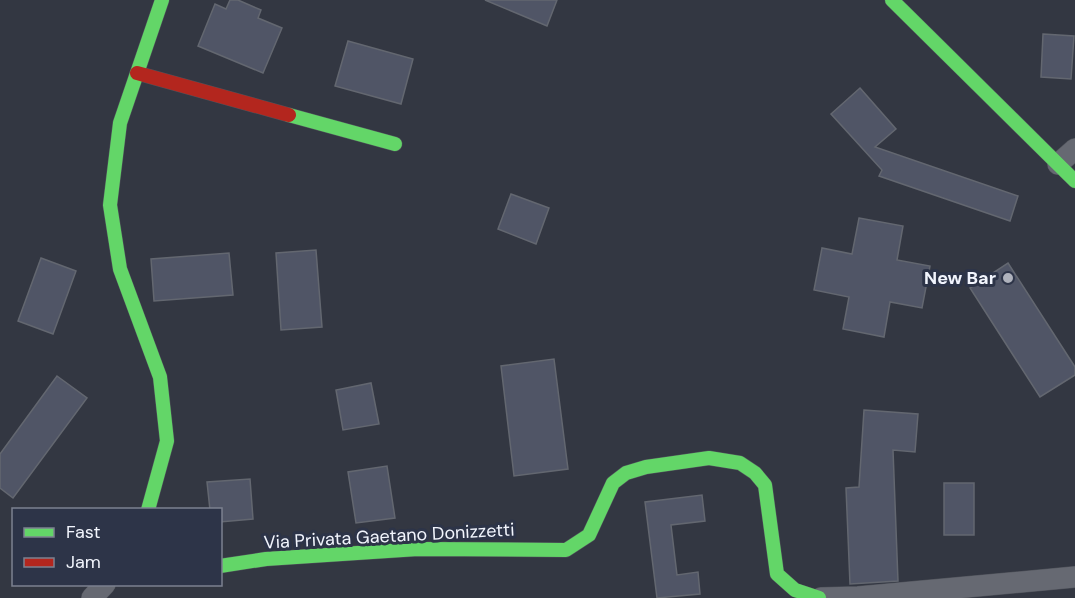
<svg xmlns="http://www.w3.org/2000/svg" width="1075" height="598" viewBox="0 0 1075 598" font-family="'DM Sans',sans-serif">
	<rect width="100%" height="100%" fill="#333742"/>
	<g fill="#505566" stroke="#636770" stroke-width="1.5">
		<polygon points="230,0 238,0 261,10 258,18 282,28 263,73 198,46 215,4 226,9"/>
		<polygon points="485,0 557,0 547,26"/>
		<polygon points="1043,34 1074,36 1071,79 1041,77"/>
		<polygon points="348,41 413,59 401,104 335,86"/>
		<polygon points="860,88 896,129 875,147 1018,196 1010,221 879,176 882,170 831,114"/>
		<polygon points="511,194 549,208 536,244 498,229"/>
		<polygon points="859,218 903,226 897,260 930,266 922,308 890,302 884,337 843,329 849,297 814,290 822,248 852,254"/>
		<polygon points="316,250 322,327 281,330 276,253"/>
		<polygon points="229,253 233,295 154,301 151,259"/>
		<polygon points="41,258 76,271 53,334 18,321"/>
		<polygon points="1008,263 1075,367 1075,375 1040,397 970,288"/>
		<polygon points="554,359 568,469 514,476 501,366"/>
		<polygon points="57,376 87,398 13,498 0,488 0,454"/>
		<polygon points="371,383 379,424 343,430 336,390"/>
		<polygon points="864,410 918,414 915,452 893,450 898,581 850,584 846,488 859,487"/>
		<polygon points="387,466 395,518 356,523 348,472"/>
		<polygon points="250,479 253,519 220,522 220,510 210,510 207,482"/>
		<rect x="944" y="483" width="30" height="52"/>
		<polygon points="702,495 705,521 671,525 677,575 698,572 700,594 657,598 645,502"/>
	</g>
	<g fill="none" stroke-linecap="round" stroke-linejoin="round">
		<defs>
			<g id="street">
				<polyline points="1058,164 1075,149"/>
				<polyline points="92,598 105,584"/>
				<polyline points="821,598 858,597 1075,577"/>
			</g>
			<g id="fast">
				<polyline points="892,0 1075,181"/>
				<polyline points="289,115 395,144"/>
				<polyline points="148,510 167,441 160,377 120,269 110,205 120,123 162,0"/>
				<polyline points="220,566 266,559 418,549 566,550 589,535 613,483 626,473 646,467 709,458 740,463 755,473 765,485 777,574 795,590 819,598"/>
			</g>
			<polyline id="jam" points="137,73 289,115"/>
		</defs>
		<use href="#street" stroke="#50535b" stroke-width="22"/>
		<use href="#fast" stroke="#50535b" stroke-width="15"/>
		<use href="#jam" stroke="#50535b" stroke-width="15"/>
		<use href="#street" stroke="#666972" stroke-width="21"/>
		<use href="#fast" stroke="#63d668" stroke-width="14"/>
		<use href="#jam" stroke="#b3261e" stroke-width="14"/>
	</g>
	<circle fill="#afb2bc" stroke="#2d3448" stroke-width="2" cx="1008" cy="278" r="6"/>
	<g text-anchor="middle" stroke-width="6" stroke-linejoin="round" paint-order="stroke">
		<g font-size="18" font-weight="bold" fill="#f2f5fd" stroke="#2d3448" text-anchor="end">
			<text x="996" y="284">New Bar</text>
		</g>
		<g font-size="18" fill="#f2f5fd" stroke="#2d3448">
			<text transform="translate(389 536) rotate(-3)" y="6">Via Privata Gaetano Donizzetti</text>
		</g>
	</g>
	<rect x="12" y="508" width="210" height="78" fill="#2d3448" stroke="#7c8190" stroke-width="1.5"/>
	<rect x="24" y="528" width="30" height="9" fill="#63d668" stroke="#7c8190" stroke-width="1.5"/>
	<text x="66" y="538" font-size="18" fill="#f2f5fd">Fast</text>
	<rect x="24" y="558" width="30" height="9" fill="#b3261e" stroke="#7c8190" stroke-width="1.5"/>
	<text x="66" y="568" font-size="18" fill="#f2f5fd">Jam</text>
</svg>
